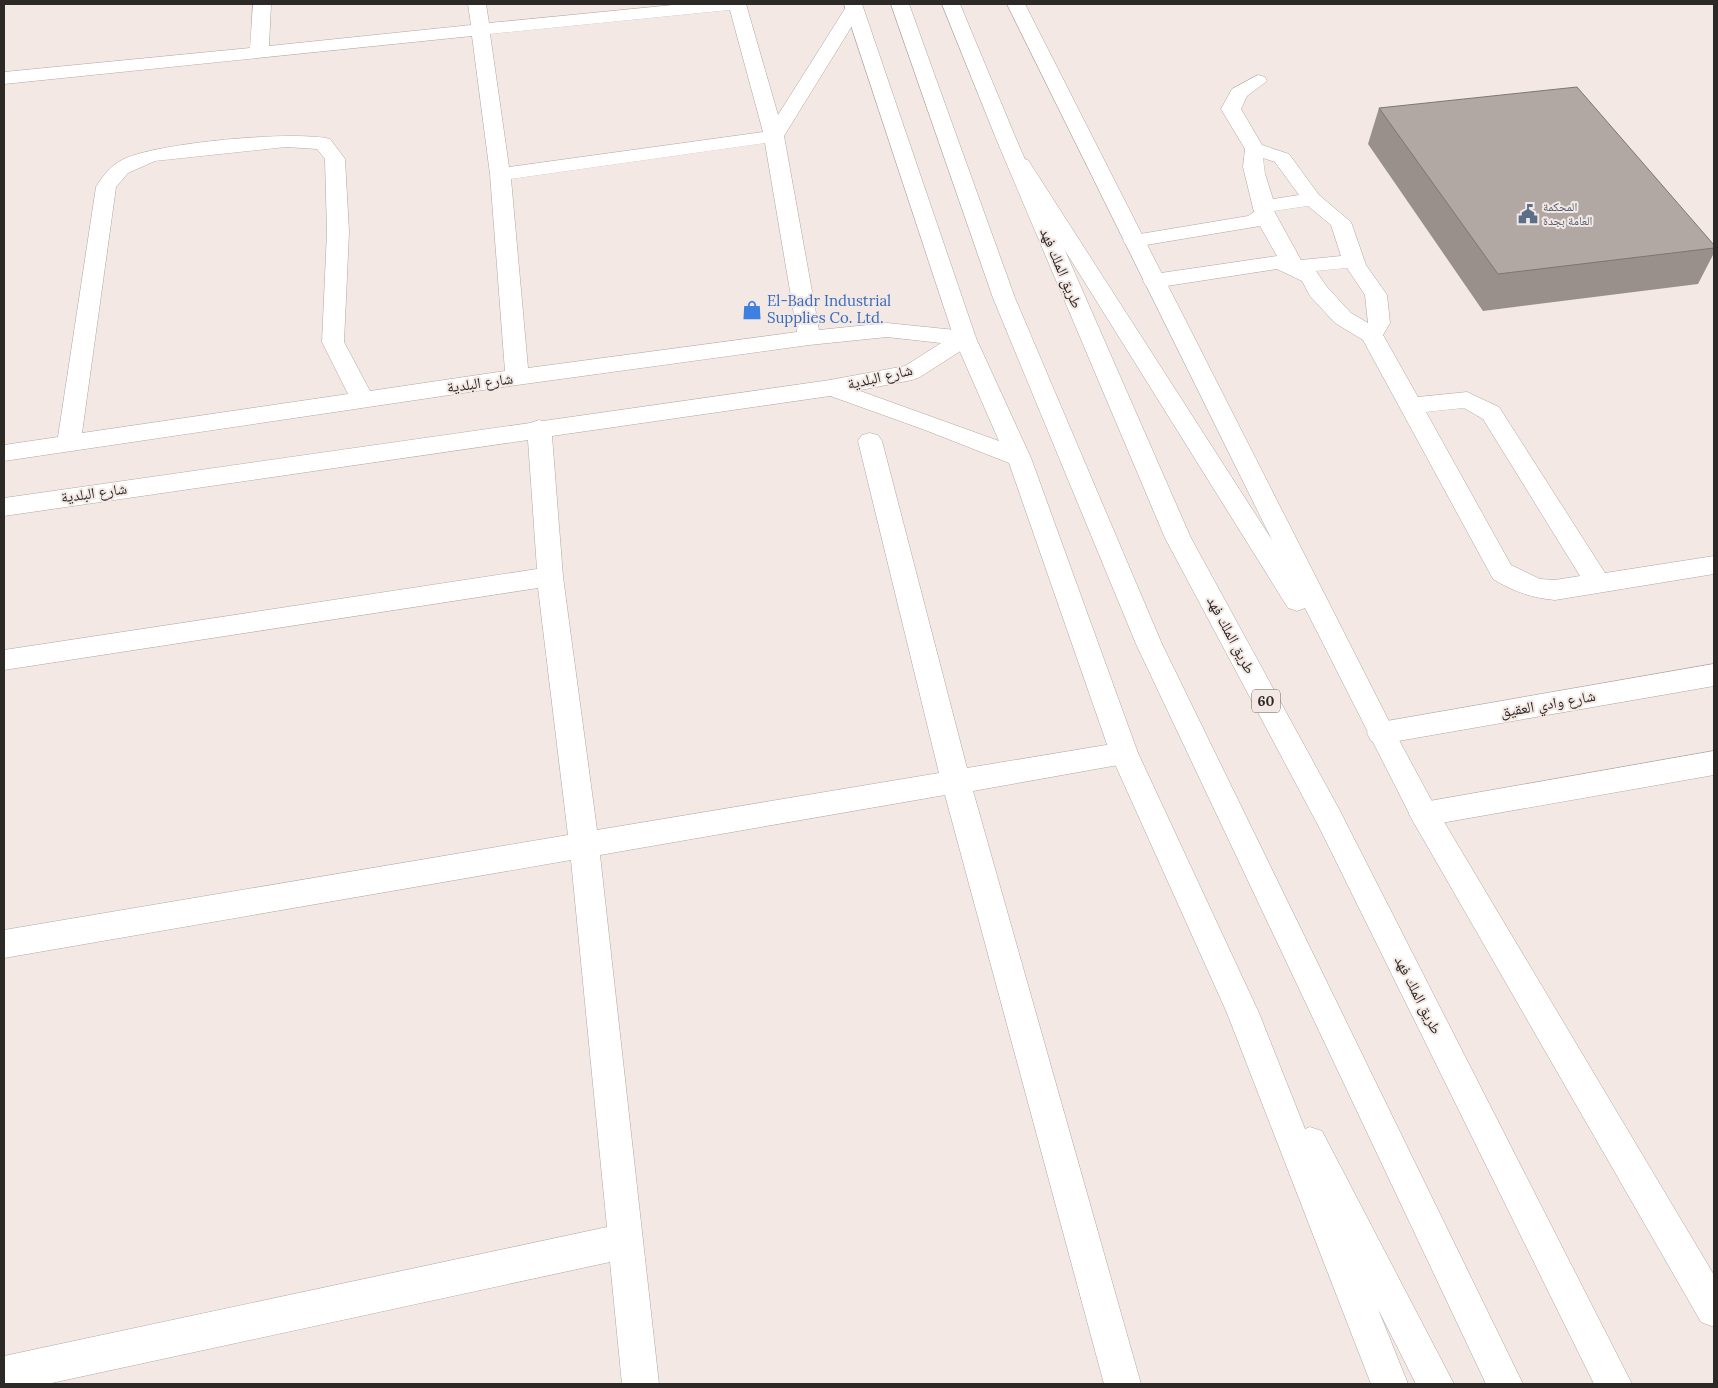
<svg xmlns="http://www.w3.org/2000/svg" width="1718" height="1388" viewBox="0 0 1718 1388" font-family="Lora,'Noto Naskh Arabic',serif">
	<rect width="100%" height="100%" fill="#f3e8e3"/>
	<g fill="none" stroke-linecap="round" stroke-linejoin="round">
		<defs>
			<g id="minor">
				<path d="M253 4H271L269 46 471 25 468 4H486L489 23 683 4H746L778 115 848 4H858L863 8 784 136 819 330 887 323 965 331 973 333 976 338 973 343 920 377 912 380 830 396 552 436 563 577 597 830 939 773 858 441 862 435 870 433 878 435 882 441 967 768 1124 742 1134 745 1138 753 1134 761 1124 764 973 791 1141 1384H1104L945 795 600 855 659 1384H622L610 1262 47 1384H4V1356L607 1227 571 860 4 958V930L568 835 538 588 4 670V650L537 569 528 440 4 516V498L530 423 539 420 543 421 830 380 905 366 941 343 887 337 809 345 517 385 4 461V445L58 437 96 187C103 176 110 166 122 160 153 143 295 130 330 139L345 159 349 232 344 342 370 391 505 371 490 174 472 36 4 84V72L250 48ZM730 10 763 132 509 167 490 34ZM765 143 797 332 528 368 511 179ZM286 147 317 149 325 159 327 232 322 342 348 394 82 433 116 187 128 173 155 161Z"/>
				<path d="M1258 75 1265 77 1267 81 1247 96 1241 109 1262 145 1289 154 1319 195 1351 222 1366 265 1387 295 1390 323 1383 335 1418 397 1467 392 1499 407 1605 573 1714 556V574L1555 600C1532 598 1512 591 1493 579L1363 340 1335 323 1310 296 1302 281 1277 269 1154 288 1146 286 1143 281 1146 276 1154 274 1277 256 1260 226 1134 247 1127 246 1123 241 1127 236 1134 235 1248 216 1254 212 1243 167 1245 149 1221 109 1232 89ZM1263 158 1275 162 1299 195 1273 199 1265 174ZM1308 206 1331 225 1341 256 1301 260 1274 211ZM1347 268 1365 295 1368 323 1351 313 1327 287 1316 271ZM1464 408 1483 419 1580 576 1555 580 1540 579 1511 565 1426 412Z"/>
				<polygon points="1714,664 1714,686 1381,744 1371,741 1367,733 1371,725 1381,722"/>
				<polygon points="1714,751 1714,775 1424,826 1414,823 1409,814 1414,805 1424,802"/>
			</g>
			<g id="major">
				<polygon points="844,4 862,4 976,338 1031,458 1138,753 1259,1013 1305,1129 1310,1127 1322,1131 1454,1384 1416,1384 1378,1309 1408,1384 1371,1384 1227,1013 1110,753 1009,463 925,430 822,393 818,388 822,383 830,380 838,383 999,441 954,338"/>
				<polygon points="1007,4 1025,4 1392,727 1434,805 1714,1275 1714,1327 1701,1322 1414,823 1305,608 1297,611 1288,608 1011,164 1014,160 1021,158 1028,160 1272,540"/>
			</g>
			<g id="highway">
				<polygon points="891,4 909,4 1015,298 1162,644 1523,1384 1486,1384 1136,644 993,298"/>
				<polygon points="942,4 960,4 1017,141 1191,538 1339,809 1632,1384 1594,1384 1319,827 1165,538 997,141"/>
			</g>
		</defs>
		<use href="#minor" stroke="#b0a7a2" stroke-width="1"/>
		<use href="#major" stroke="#b0a7a2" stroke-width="1"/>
		<use href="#highway" stroke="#b0a7a2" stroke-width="1"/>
		<use href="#minor" fill="#fff" fill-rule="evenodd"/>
		<use href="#major" fill="#fff" fill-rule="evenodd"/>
		<use href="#highway" fill="#fff" fill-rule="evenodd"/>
	</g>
	<polygon fill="#99908c" points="1379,108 1714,245 1714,253 1698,284 1483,311 1368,144"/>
	<polygon fill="#b2a8a3" stroke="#7d7672" points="1577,87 1714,245 1714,248 1498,274 1379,108"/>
	<defs>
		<symbol id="civic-bare" viewBox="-9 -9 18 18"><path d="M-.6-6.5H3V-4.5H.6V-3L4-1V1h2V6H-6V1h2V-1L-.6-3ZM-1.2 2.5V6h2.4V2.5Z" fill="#5c6f8a" stroke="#f3e8e3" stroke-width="2.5" paint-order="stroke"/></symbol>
		<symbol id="shop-bare" viewBox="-9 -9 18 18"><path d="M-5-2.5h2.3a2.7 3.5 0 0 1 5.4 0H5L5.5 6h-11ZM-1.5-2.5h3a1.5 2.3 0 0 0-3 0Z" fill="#3f7fe0" stroke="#f3e8e3" stroke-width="2.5" paint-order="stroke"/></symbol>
	</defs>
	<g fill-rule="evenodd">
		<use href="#civic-bare" x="1514" y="200" width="28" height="28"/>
		<use href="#shop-bare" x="738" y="296" width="28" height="28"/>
	</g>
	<g text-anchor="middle" stroke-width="4" stroke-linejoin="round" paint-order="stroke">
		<g font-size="12" fill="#4e5e75" stroke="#f3e8e3" text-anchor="start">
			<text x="1543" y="211">المحكمة<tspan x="1543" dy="14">العامة بجدة</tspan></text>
		</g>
		<rect fill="#f3e8e3" stroke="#68625f" stroke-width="1" x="1252" y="689.5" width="28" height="23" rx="4"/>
		<g font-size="14" font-weight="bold" fill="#2d2927">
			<text x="1266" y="706">60</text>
		</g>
		<g font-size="15" fill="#2d2927" stroke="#f3e8e3">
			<text transform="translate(1061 268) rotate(67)" y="5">طريق الملك فهد</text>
			<text transform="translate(880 377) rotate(-13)" y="5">شارع البلدية</text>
			<text transform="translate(480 383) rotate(-8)" y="5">شارع البلدية</text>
			<text transform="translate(94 493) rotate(-8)" y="5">شارع البلدية</text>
			<text transform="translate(1231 635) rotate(62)" y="5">طريق الملك فهد</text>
			<text transform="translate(1548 704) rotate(-10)" y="5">شارع وادي العقيق</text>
			<text transform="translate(1418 995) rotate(63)" y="5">طريق الملك فهد</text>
		</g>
		<g font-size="15" fill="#366cbe" stroke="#f3e8e3" text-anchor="start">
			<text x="767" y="306">El-Badr Industrial<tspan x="767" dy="17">Supplies Co. Ltd.</tspan></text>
		</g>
	</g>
	<rect width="1718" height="1388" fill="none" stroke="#2d2927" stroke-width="10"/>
</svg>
